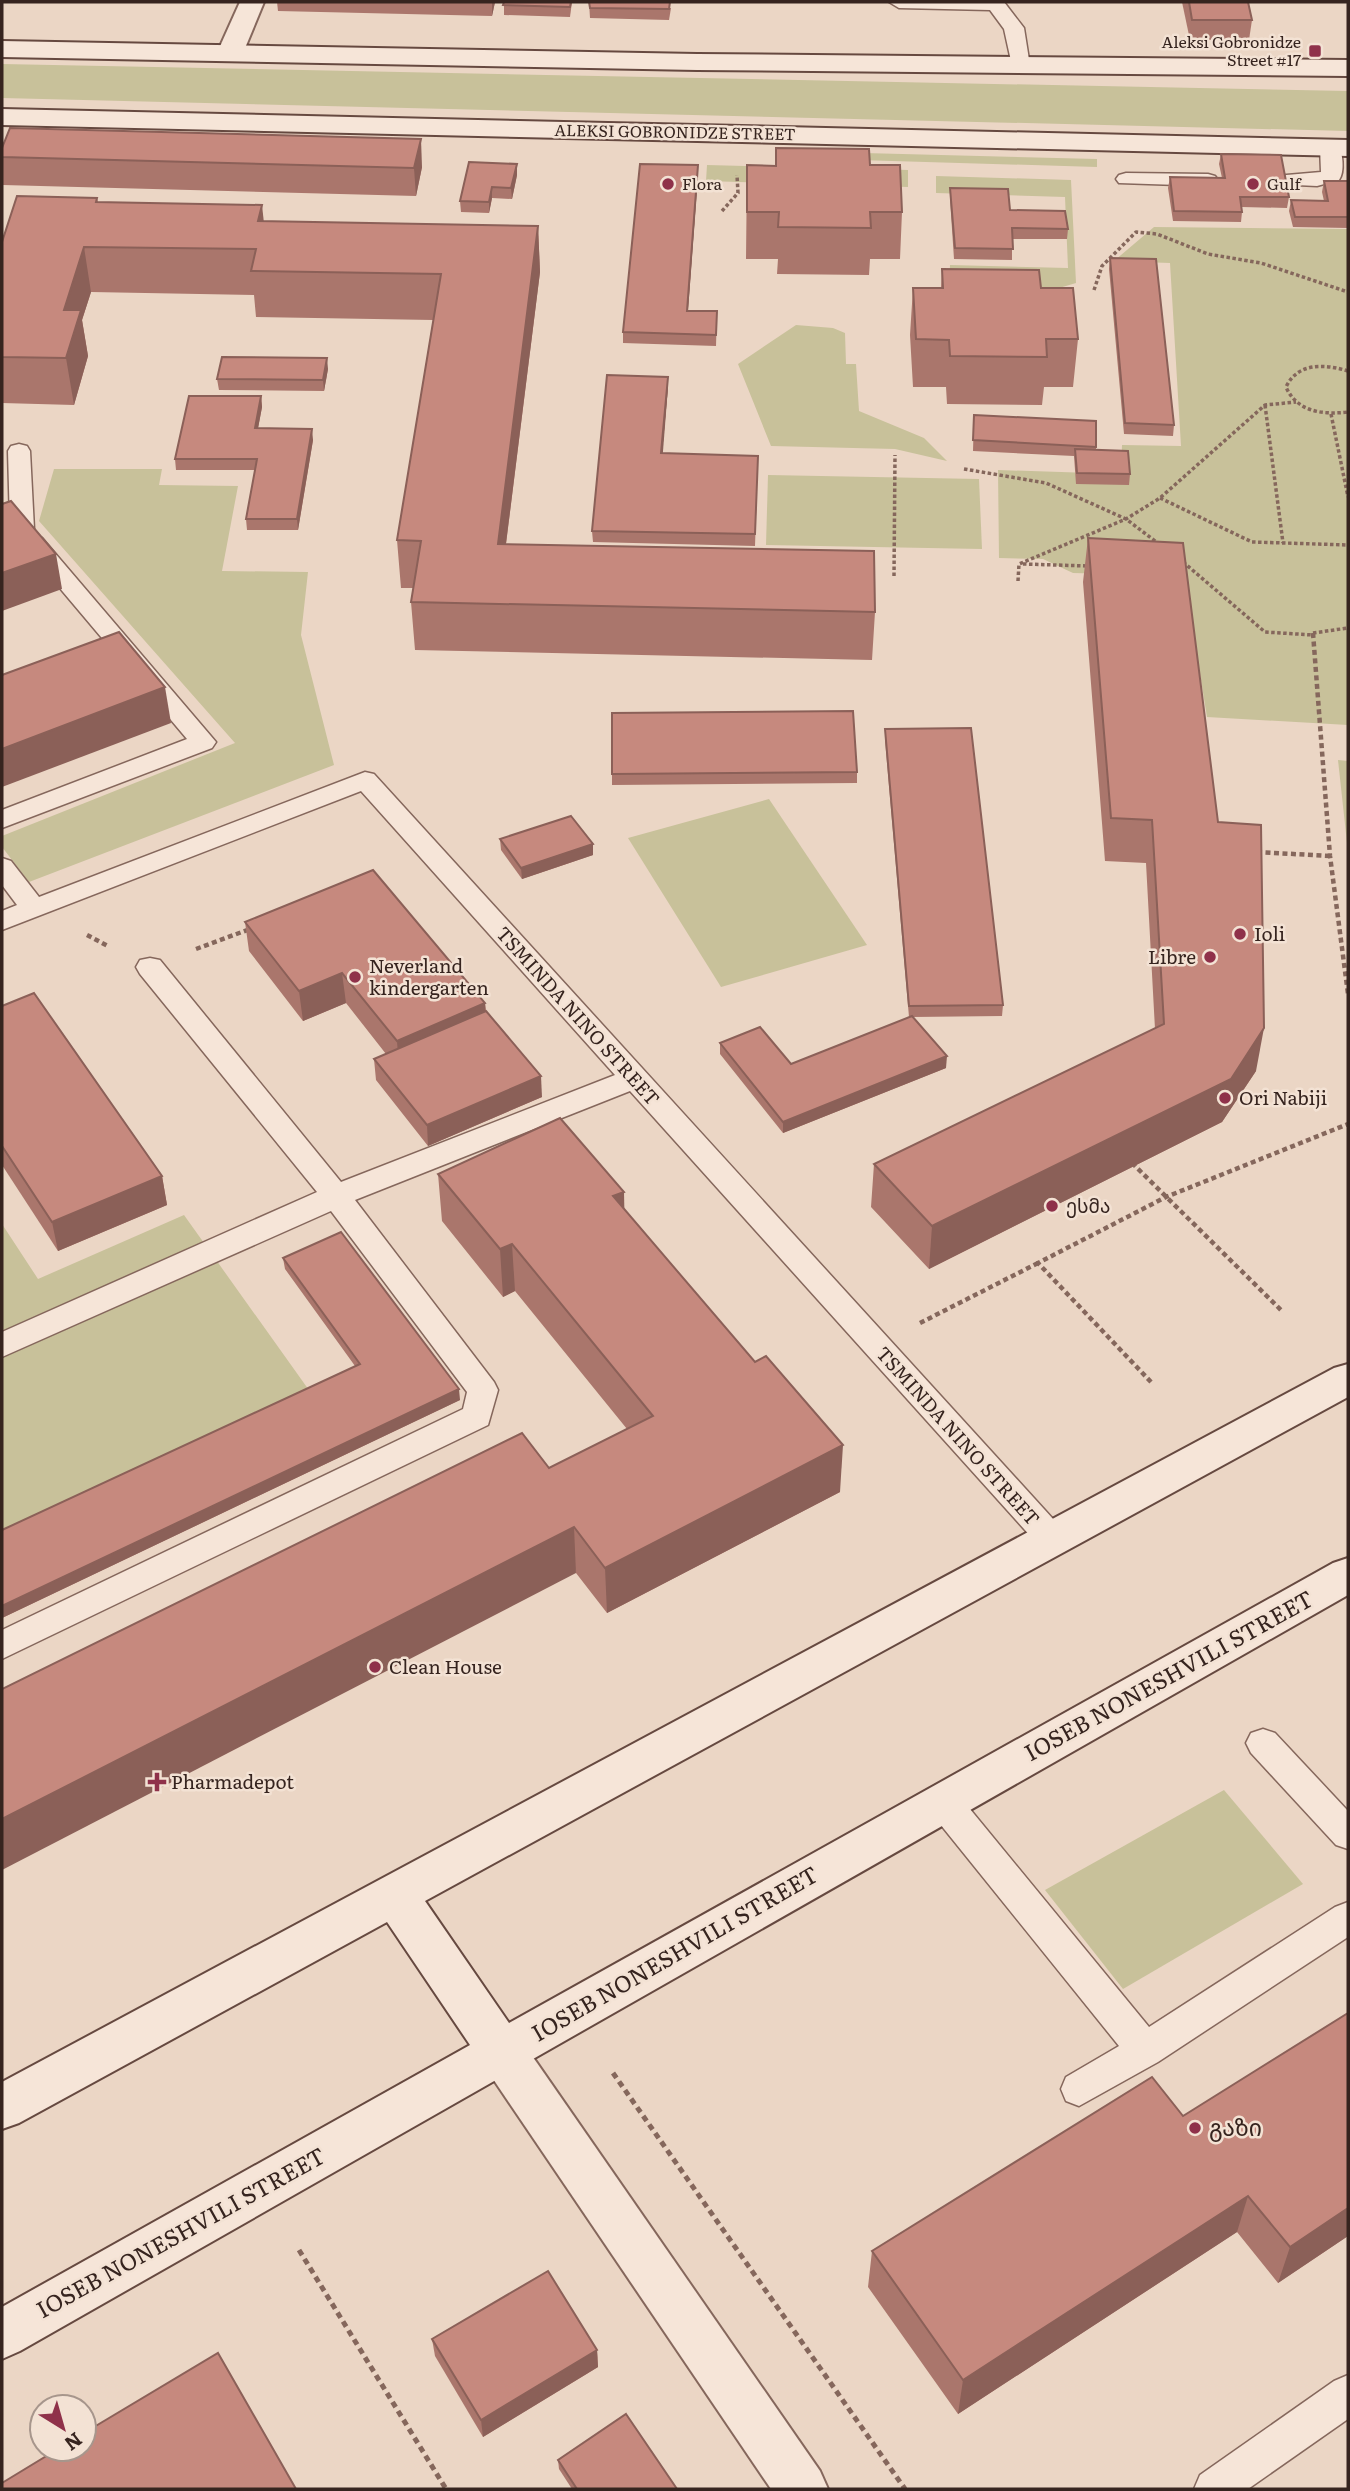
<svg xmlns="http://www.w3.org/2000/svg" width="1350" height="2491" viewBox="0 0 1350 2491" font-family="Literata,'Noto Sans Georgian',serif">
	<rect width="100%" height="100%" fill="#ebd6c5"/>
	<g fill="#c8c19a">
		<polygon points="2,64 1348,91 1348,131 2,98"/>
		<polygon points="825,152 1097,159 1097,167 825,159"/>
		<polygon points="707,165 908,170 908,187 706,181"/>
		<polygon points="936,176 1071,180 1076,283 1039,294 949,292 950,265 1068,268 1065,197 936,193"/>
		<polygon points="1154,227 1348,229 1348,725 1207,717 1184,576 1073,573 1043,559 999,558 998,470 1121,474 1122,445 1181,446 1170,263 1114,261"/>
		<polygon points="796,325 833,328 845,333 846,364 856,364 859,411 924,438 947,461 895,449 771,446 738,364"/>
		<polygon points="54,469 162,469 159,485 238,486 222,571 308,572 301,635 334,765 29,882 2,847 2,836 235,743 39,521"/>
		<polygon points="768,475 979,479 982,549 766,545"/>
		<polygon points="1338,760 1348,761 1348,852"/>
		<polygon points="769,799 867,945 721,987 628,838"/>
		<polygon points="184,1215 311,1393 2,1536 2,1224 38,1279"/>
		<polygon points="1224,1790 1303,1884 1123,1989 1045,1890"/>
	</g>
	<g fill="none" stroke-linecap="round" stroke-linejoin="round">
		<defs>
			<g id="lane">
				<polygon points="889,2 1004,2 1024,28 1030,66 1020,72 1013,70 1004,29 990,10 899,8"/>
				<path d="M1330 141 1337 143C1343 151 1345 172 1339 180L1317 186 1275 184 1272 180 1275 176 1321 172 1320 147 1323 143Z"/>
				<polygon points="1126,173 1208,174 1215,176 1218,180 1215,184 1208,186 1119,183 1116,179 1119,175"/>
				<polygon points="19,444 27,446 30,451 34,529 30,534 2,543 2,528 10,525 8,451 11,446"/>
				<polygon points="34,536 42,538 216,742 212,748 2,828 2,810 187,739 26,548 22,543 26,538"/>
				<polygon points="365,772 374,774 1064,1531 1069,1540 1064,1549 1053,1553 1042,1549 630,1091 355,1200 494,1382 498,1390 488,1425 2,1659 2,1630 463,1409 467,1392 331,1211 2,1357 2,1332 317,1192 140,974 136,967 140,960 150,958 160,960 341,1182 615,1075 361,791 2,930 2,911 17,905 2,885 2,858 11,861 39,897"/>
				<polygon points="1263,1729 1275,1733 1348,1811 1348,1849 1336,1845 1251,1753 1246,1743 1251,1733"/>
				<polygon points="944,1788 956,1792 1149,2027 1335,1907 1348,1902 1348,1937 1158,2062 1079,2106 1066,2101 1061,2089 1066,2077 1119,2046 932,1814 927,1803 932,1792"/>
				<polygon points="1348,2375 1348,2419 1248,2489 1194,2489 1200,2475 1334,2381"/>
			</g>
			<g id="street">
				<polygon points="240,2 264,2 243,53 239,58 230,61 221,58 217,53"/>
				<polygon points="502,2030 519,2037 820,2471 828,2489 771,2489 485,2067 478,2052 485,2037"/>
			</g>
			<g id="secondary">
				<polygon points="2,41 697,54 1348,60 1348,76 697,70 2,57"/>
				<polygon points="2,109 1348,140 1348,156 2,125"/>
				<polygon points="1348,1364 1348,1397 425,1901 509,2023 1333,1563 1348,1558 1348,1595 20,2351 2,2359 2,2307 470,2045 387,1922 19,2123 2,2129 2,2082 1334,1368"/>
			</g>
		</defs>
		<use href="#lane" stroke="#85675c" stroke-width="3"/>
		<use href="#street" stroke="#85675c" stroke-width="4"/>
		<use href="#secondary" stroke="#664940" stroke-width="4"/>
		<g stroke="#85675c" stroke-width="3.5" stroke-dasharray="3.5 2.5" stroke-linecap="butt">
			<polyline points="722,211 738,193 737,175"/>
			<polyline points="1094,290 1102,266 1136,232 1157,234 1208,254 1261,263 1348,292"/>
			<path d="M1348 371C1325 364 1298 362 1286 387 1297 412 1323 415 1348 412"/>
			<polyline points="1265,405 1283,543"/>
			<polyline points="1331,414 1348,497"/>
			<polyline points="964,469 1046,483 1126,519 1159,544"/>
			<polyline points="1160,498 1252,542 1348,545"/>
			<polyline points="1183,562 1265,632 1313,635"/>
			<polyline points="1023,564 1088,566"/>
			<polyline points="894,576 895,455"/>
			<polyline points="1018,581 1019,564 1126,519 1160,498 1265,405 1296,402"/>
			<polyline points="1313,633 1348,628"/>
		</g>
		<g stroke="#85675c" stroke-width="4.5" stroke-dasharray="5 3.5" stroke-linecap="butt">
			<polyline points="1313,633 1330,856 1348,994"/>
			<polyline points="1257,852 1330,856"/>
			<polyline points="87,935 108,946"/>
			<polyline points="196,949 250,929"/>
			<polyline points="1132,1163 1281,1310"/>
			<polyline points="920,1323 1038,1263"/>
			<polyline points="1151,1382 1038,1263 1166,1197 1348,1124"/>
		</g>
		<g stroke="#85675c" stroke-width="5" stroke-dasharray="6 4.5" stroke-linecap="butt">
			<polyline points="613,2073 905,2489"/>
			<polyline points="299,2250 446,2489"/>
		</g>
		<use href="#lane" fill="#f6e5d8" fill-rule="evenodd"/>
		<use href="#street" fill="#f6e5d8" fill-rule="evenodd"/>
		<use href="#secondary" fill="#f6e5d8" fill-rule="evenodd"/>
	</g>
	<g fill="#aa766c">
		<polygon points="277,2 495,2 492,16 278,11"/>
		<polygon points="504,2 572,2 570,17 504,15"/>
		<polygon points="589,2 671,8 669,20 590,18"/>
		<polygon points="1050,2 1118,2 1118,3"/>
		<polygon points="1182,2 1248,2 1252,20 1249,40 1190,40"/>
		<polygon points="2,148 422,167 416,196 3,185 2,177"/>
		<polygon points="776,148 870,165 902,212 900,259 870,259 869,275 777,274 778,259 746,259 747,165 776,166"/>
		<polygon points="1221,154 1289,197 1287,208 1242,207 1242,212 1241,222 1173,221 1168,188 1170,177 1222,178 1219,164"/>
		<polygon points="517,175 512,199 492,198 489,213 461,212 460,201"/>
		<polygon points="698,175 688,311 717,311 716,346 623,343 623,332"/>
		<polygon points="1324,181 1348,181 1348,228 1293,227 1289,211 1291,200 1324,201 1322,192"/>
		<polygon points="950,188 1010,210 1068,229 1067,239 1012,239 1012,260 954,259 950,199"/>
		<polygon points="97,198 98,202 264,221 538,226 540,272 506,544 875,612 872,660 415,650 411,602 413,588 401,588 397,540 433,320 256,317 254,295 91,292 82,320 88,356 74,405 2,403 2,242"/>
		<polygon points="1110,258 1174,425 1173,436 1124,434 1109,269"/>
		<polygon points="942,269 1041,288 1078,339 1073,387 1044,387 1042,405 947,404 946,387 913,387 910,335 913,288 941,288"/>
		<polygon points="328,369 324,391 219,390 217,379"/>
		<polygon points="668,387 662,454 758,456 755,546 593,542 592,531"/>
		<polygon points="261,396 262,407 258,428 313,440 298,530 247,530 246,519 255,470 176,470 175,459"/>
		<polygon points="974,415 1096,421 1096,450 1130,474 1129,485 1076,484 1074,456 973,451"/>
		<polygon points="1088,538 1218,822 1256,1071 1222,1122 929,1269 871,1207 874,1164 1155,1029 1146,863 1105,861 1083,582"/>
		<polygon points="612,713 857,772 857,783 612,785"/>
		<polygon points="885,729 1003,1005 1002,1016 913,1017 946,1068 783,1133 720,1054 720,1043 791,1064 911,1017 909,1017 885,740"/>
		<polygon points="500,839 593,844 593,855 522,879 501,850"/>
		<polygon points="245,922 485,1003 486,1011 542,1097 428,1146 376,1080 374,1059 386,1054 346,1003 303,1021 249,951"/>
		<polygon points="2,1006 162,1176 167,1205 58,1251 2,1165"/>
		<polygon points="438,1174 624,1192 624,1209 840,1492 607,1613 576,1573 549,1468 627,1429 515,1291 503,1297 442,1221"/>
		<polygon points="283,1258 460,1400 2,1618 2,1530 355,1366 285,1269"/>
		<polygon points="1348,2013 1348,2236 1278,2283 1237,2232 958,2414 868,2287 872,2251 1183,2116"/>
		<polygon points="432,2339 597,2350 598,2367 483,2437 435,2356"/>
		<polygon points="558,2460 677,2489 572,2489 559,2469"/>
	</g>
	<g fill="#8b6058">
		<polygon points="492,2 495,2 492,16"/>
		<polygon points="421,139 422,167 416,196 414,168"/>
		<polygon points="517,164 517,175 512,199 511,188"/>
		<polygon points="698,165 698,175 687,321 687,311"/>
		<polygon points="492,187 492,198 489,213 489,202"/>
		<polygon points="262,205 267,251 258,221"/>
		<polygon points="538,226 540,272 500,591 498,544"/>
		<polygon points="84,247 91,292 82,320 88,356 74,405 66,358 64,310"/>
		<polygon points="327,358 328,369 324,391 323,380"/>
		<polygon points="668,377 668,387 662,464 661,453"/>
		<polygon points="261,396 262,407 256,439 255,428"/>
		<polygon points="312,429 313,440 298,530 297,519"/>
		<polygon points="56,554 62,589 2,611 2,573"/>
		<polygon points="165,687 171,723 2,787 2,749"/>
		<polygon points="593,844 593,855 522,879 521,868"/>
		<polygon points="342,973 346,1003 303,1021 299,991"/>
		<polygon points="485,1003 487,1033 399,1070 397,1041"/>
		<polygon points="1264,1028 1256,1071 1222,1122 929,1269 932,1226"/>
		<polygon points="947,1056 946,1068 783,1133 783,1122"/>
		<polygon points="541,1076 542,1097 428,1146 427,1125"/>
		<polygon points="162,1176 167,1205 58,1251 52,1222"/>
		<polygon points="624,1192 625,1239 613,1196"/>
		<polygon points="512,1244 515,1291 503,1297 500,1249"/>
		<polygon points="459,1389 460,1400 2,1618 2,1606"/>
		<polygon points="843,1445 840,1492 607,1613 605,1568"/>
		<polygon points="574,1527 576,1573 2,1870 2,1819"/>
		<polygon points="1248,2196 1237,2232 958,2414 963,2380"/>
		<polygon points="1348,2208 1348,2236 1278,2283 1290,2247"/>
		<polygon points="597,2350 598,2367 483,2437 481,2420"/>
	</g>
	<g fill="#c6897e" stroke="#8b6058" stroke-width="2">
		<polygon points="504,2 571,2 570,7 503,5"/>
		<polygon points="589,2 670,2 669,9 590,8"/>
		<polygon points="1189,2 1248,2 1252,20 1192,20"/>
		<polygon points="10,128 421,139 414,168 2,157 2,148"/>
		<polygon points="776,148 869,149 870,165 900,165 902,212 870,212 871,228 778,227 779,212 747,212 747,165 776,166"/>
		<polygon points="1221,154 1281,155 1289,197 1240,197 1242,212 1174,211 1170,177 1225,178"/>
		<polygon points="469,162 517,164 511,188 492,187 489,202 460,201"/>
		<polygon points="640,164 698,165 687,311 717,311 716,335 623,332"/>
		<polygon points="1324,181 1348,181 1348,217 1295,217 1291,200 1328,201"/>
		<polygon points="950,188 1008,189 1010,210 1065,211 1068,229 1012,228 1013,249 955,248"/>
		<polygon points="17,196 97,198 96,202 262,205 258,221 538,226 498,544 874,551 875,612 411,602 421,541 397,540 441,274 251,271 256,249 84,247 64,310 81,310 66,358 2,357 2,242"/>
		<polygon points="1110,258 1156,259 1174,425 1125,423"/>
		<polygon points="942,269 1039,270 1041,288 1073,288 1078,339 1046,339 1047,357 950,356 949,340 916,339 913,288 943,288"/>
		<polygon points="222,357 327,358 323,380 217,379"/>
		<polygon points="607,375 668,377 661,453 758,456 755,534 592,531"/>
		<polygon points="189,396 261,396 255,428 312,429 297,519 246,519 257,459 175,459"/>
		<polygon points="974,415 1096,421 1096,447 973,440"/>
		<polygon points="1075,449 1128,451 1130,474 1077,473"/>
		<polygon points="11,501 56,554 2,573 2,504"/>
		<polygon points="1088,538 1183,543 1218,822 1261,825 1264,1028 1231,1079 932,1226 874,1164 1164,1024 1152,820 1111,818"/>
		<polygon points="119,632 165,687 2,749 2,675"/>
		<polygon points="853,711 857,772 612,774 612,713"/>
		<polygon points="971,728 1003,1005 909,1006 885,729"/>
		<polygon points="571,816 593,844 521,868 500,839"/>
		<polygon points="373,870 485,1003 397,1041 342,973 299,991 245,922"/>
		<polygon points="34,993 162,1176 52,1222 2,1146 2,1006"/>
		<polygon points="486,1011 541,1076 427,1125 374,1059"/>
		<polygon points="912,1016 947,1056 783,1122 720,1043 760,1027 791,1064"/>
		<polygon points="560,1118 624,1192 613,1196 755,1362 766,1356 843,1445 605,1568 574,1527 2,1819 2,1689 522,1433 549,1468 653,1416 512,1244 500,1249 438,1174"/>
		<polygon points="341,1232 459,1389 2,1606 2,1530 360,1364 283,1258"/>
		<polygon points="1348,2013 1348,2208 1290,2247 1248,2196 963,2380 872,2251 1152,2077 1183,2116"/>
		<polygon points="548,2271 597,2350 481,2420 432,2339"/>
		<polygon points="218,2353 296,2489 2,2489 2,2483 58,2449 84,2449 84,2433"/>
		<polygon points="626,2414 677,2489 577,2489 558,2460"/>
	</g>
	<g fill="#8f314a" stroke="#f3e2d4" stroke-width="2.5">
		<rect x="1308" y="44" width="14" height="14" rx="3.5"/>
		<circle cx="668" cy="184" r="7"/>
		<circle cx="1253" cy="184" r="7"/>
		<circle cx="1240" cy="934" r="7"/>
		<circle cx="1210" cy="957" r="7"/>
		<circle cx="355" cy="977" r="7"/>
		<circle cx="1225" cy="1098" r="7"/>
		<circle cx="1052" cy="1206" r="7"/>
		<circle cx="375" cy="1667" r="7"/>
		<path d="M153.5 1771.5h7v7h7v7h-7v7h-7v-7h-7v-7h7z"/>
		<circle cx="1195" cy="2128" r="7"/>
	</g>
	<g text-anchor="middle" stroke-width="5" stroke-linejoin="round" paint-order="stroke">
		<g font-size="16" fill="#36241f" stroke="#f3e2d4" text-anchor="start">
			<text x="1301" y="48" text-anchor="end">Aleksi Gobronidze<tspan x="1301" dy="18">Street #17</tspan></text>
			<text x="682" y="190">Flora</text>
			<text x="1267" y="190">Gulf</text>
		</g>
		<g font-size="16" fill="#36241f" stroke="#f3e2d4">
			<text transform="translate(675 132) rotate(1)" y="6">ALEKSI GOBRONIDZE STREET</text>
		</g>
		<g font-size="19" fill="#36241f" stroke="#f3e2d4" text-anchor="start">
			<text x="1254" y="941">Ioli</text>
			<text x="1196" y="964" text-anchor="end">Libre</text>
			<text x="369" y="973">Neverland<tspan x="369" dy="22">kindergarten</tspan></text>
			<text x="1239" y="1105">Ori Nabiji</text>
			<text x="1066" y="1213">ესმა</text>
			<text x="389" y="1674">Clean House</text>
			<text x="171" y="1789">Pharmadepot</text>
		</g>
		<g font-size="19" fill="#36241f" stroke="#f3e2d4">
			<text transform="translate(578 1016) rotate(48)" y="7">TSMINDA NINO STREET</text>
			<text transform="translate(958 1436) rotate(48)" y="7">TSMINDA NINO STREET</text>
		</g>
		<g font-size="23" fill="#36241f" stroke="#f3e2d4">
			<text transform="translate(1169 1676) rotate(-29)" y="8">IOSEB NONESHVILI STREET</text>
			<text transform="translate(675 1954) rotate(-30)" y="8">IOSEB NONESHVILI STREET</text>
			<text transform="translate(181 2233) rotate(-29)" y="8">IOSEB NONESHVILI STREET</text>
		</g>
		<g font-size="23" fill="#36241f" stroke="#f3e2d4" text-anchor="start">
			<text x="1209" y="2136">გაზი</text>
		</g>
	</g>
	<rect width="1350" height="2491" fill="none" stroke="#36241f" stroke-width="7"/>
	<g transform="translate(63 2428) rotate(143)"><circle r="33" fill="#f3e2d4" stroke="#a7968c" stroke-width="2"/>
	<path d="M0-5L12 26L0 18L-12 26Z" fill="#8f314a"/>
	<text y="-10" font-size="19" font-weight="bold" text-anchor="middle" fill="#36241f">N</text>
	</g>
</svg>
